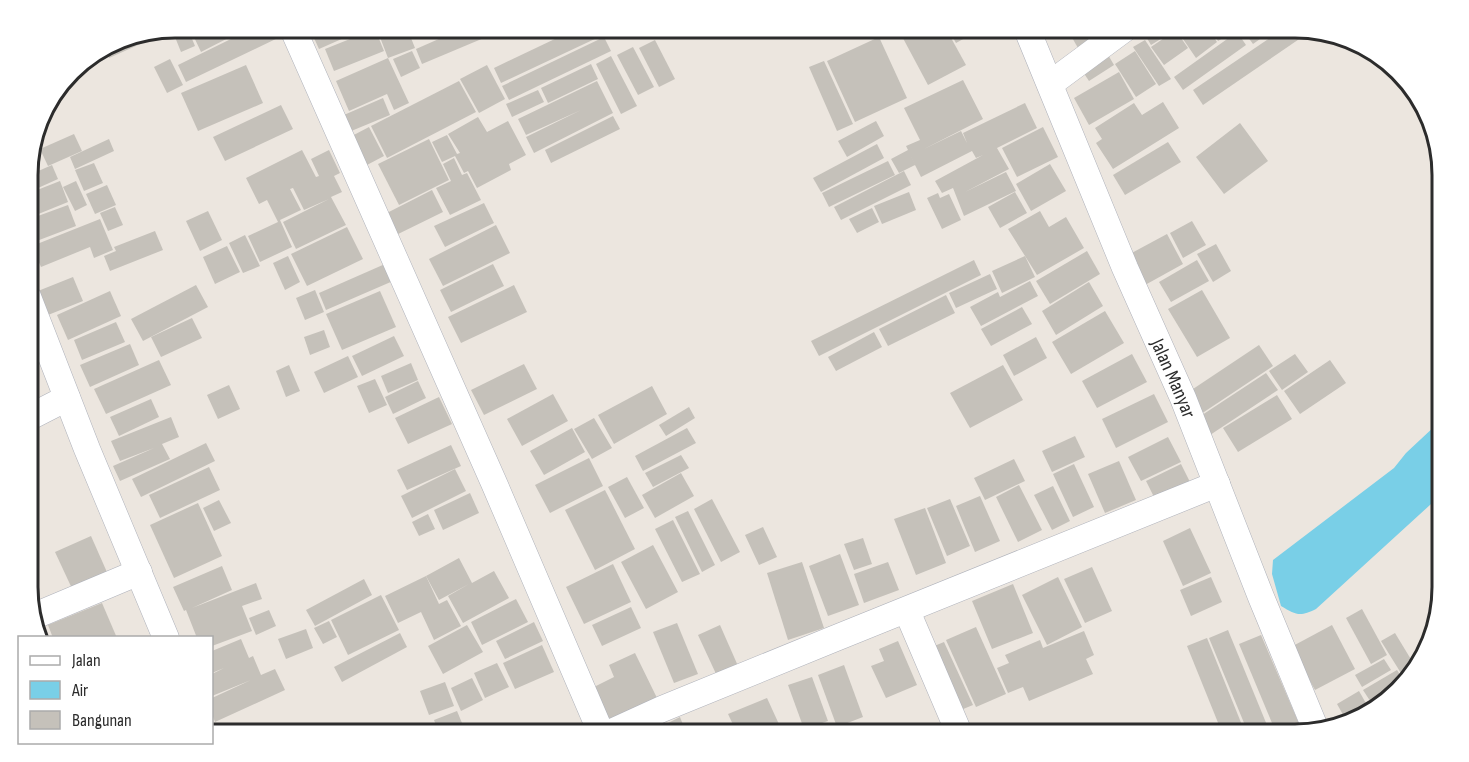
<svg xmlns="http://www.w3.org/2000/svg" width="1469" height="762" viewBox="0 0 1469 762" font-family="'Sofia Sans Condensed',sans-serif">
	<rect width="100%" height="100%" fill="#ece6df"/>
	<path fill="#79cfe7" d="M1436 425H1442V494L1316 609C1300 617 1296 615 1281 606L1272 574 1273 560 1394 468 1406 453Z"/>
	<g fill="#c5c1ba">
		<polygon points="187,27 195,46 181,52 173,32"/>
		<polygon points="191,27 206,27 207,29 195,35"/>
		<polygon points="215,27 230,27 234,35 201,52 194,37"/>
		<polygon points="232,27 278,27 282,36 186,82 178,65 237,36"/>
		<polygon points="309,27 350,27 353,34 319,49"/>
		<polygon points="352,27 367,27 354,33"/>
		<polygon points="391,27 416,27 419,35 411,38 415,48 388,58 378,32"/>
		<polygon points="435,27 457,27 440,36"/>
		<polygon points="466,27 488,27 491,35 422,64 416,49"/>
		<polygon points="580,27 594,27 599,37 501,83 494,68"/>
		<polygon points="897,27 945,27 966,65 928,85"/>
		<polygon points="947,27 985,27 956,43"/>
		<polygon points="1066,27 1112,27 1078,48"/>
		<polygon points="1157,27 1168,27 1172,32 1151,45 1145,35"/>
		<polygon points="1170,27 1188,27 1191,32 1181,38 1188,48 1164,65 1151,47 1173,32"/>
		<polygon points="1194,27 1207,27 1217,42 1196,58 1183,39 1196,31"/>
		<polygon points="1210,27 1227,27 1231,33 1218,41"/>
		<polygon points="1245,27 1277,27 1253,44 1242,29"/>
		<polygon points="1286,27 1311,31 1203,105 1193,90"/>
		<polygon points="375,29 384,51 334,71 325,49"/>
		<polygon points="154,31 156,37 109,58 105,47 119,38"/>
		<polygon points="1237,32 1246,45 1183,90 1174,77"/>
		<polygon points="604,37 611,51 509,100 502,86"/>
		<polygon points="879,37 907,98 855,122 827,61"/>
		<polygon points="655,40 675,79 659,87 639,48"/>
		<polygon points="1145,40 1171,79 1159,86 1133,47"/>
		<polygon points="633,47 654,87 638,95 617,55"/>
		<polygon points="412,51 420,68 401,77 393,59"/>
		<polygon points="1135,51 1156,84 1136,97 1115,64"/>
		<polygon points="1107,53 1114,65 1089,81 1081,69"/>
		<polygon points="611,56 637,106 621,114 596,64"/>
		<polygon points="388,58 409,103 394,110 387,94 349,111 336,81"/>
		<polygon points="170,59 183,85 167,93 154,67"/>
		<polygon points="824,61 853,124 837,131 809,67"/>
		<polygon points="591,64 598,79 548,103 541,88"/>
		<polygon points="246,65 263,103 198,131 181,93"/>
		<polygon points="487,65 505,99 479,113 460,79"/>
		<polygon points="1119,72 1134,99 1089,125 1074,98"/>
		<polygon points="963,80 983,119 924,149 961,131 967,143 963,133 1025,103 1037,128 997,148 1009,169 965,192 1006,172 1016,191 964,216 953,188 942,193 935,181 983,155 976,158 972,151 921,177 910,155 915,165 899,173 891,159 908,150 906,146 920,140 904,108"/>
		<polygon points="459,81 476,112 387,158 371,126"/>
		<polygon points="597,81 613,113 534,153 526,137 581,110 526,135 518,119"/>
		<polygon points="538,90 544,102 512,117 506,104"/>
		<polygon points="383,98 390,115 344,134 337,118"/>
		<polygon points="1163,102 1179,128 1113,169 1096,143 1102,139 1095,128 1134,103 1142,115"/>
		<polygon points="281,105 293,129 225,161 213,137"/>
		<polygon points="613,116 620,129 551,163 545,150"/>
		<polygon points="478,117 487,132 508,121 526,155 509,164 511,170 477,188 468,171 464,173 455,156 442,162 432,142 447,135 457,154 460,153 448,134"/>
		<polygon points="876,121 884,136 847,157 838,141"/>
		<polygon points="1240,123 1268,161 1224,194 1196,157"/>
		<polygon points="369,127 384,156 365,166 350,137"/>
		<polygon points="1043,127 1058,157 1017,177 1002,148"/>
		<polygon points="37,129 43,144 32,148"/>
		<polygon points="74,134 82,151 48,166 40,149"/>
		<polygon points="109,139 114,151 75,169 70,157"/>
		<polygon points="429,139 449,180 399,205 378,164"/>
		<polygon points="1168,142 1181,162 1125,195 1113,175"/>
		<polygon points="877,144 884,158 821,192 813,178"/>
		<polygon points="302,150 316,177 319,176 311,159 329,150 340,173 334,176 342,192 331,197 346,225 296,249 283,222 329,199 304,210 293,188 290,189 301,210 280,220 292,247 260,262 248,236 278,222 267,200 259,204 246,178"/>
		<polygon points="31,155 37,168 27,173 27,165"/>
		<polygon points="454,158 462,175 467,173 481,200 450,215 436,188 451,181 443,164"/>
		<polygon points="888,161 895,175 829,207 822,193"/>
		<polygon points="94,163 103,183 84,191 75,170"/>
		<polygon points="1050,164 1066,191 1031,211 1016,184"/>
		<polygon points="52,165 58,179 27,193 27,176"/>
		<polygon points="904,171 911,185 841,220 834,207"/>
		<polygon points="60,181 68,202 31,217 27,208 27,194"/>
		<polygon points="76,181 87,205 75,211 63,187"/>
		<polygon points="107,185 116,205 95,214 86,194"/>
		<polygon points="432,190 443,212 392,237 381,216"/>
		<polygon points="909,192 916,210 882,224 874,206"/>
		<polygon points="1015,192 1027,213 1000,228 988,207"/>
		<polygon points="938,193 940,198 949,194 961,220 942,229 927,198"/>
		<polygon points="484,203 494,223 445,247 434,226"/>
		<polygon points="68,205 76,226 34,242 27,227 27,220"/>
		<polygon points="115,207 123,225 108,231 100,213"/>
		<polygon points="872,208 879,222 857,233 849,219"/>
		<polygon points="208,211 222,240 200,251 186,221"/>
		<polygon points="1040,211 1049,227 1066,217 1084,248 1037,275 1008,229"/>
		<polygon points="100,219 113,250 94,258 90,247 41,267 32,246"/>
		<polygon points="1192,221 1206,245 1183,258 1170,233"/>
		<polygon points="496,225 510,253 443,286 429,259"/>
		<polygon points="347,227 363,259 307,286 291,254"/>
		<polygon points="155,231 163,250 110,271 104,256 116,251 114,247"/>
		<polygon points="1167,234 1183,264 1145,285 1128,255"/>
		<polygon points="245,235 260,266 243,273 229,243"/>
		<polygon points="1216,244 1231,271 1213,282 1197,254"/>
		<polygon points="227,246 240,272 215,284 203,257"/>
		<polygon points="1087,251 1100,274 1050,304 1036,281"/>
		<polygon points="288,256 300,282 285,290 273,263"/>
		<polygon points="1025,256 1035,277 1002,293 992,271"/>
		<polygon points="974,260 981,275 819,356 811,341"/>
		<polygon points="1197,260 1209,281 1171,302 1159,282"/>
		<polygon points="385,264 393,281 326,310 319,293"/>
		<polygon points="493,264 504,286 451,312 440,290"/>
		<polygon points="990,274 997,289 956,308 949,293"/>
		<polygon points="73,277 83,301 43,317 33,293"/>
		<polygon points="1030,281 1038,296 981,326 970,307 998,292 1000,297"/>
		<polygon points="1089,282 1103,306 1056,335 1042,311"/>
		<polygon points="196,285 208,307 143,341 131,319"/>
		<polygon points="514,285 527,312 461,343 448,317"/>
		<polygon points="315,290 324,312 305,320 296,298"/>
		<polygon points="1202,290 1230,338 1197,357 1168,309"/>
		<polygon points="110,291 121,316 68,340 57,315"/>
		<polygon points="380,291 396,327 342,350 326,314"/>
		<polygon points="946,295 955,313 888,346 879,329"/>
		<polygon points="1022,307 1032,324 991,346 981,329"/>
		<polygon points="1105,311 1124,343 1071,374 1052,342"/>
		<polygon points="192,318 202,338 161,357 151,337"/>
		<polygon points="116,322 125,342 82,360 74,340"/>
		<polygon points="324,330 330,347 310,355 304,337"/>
		<polygon points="874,332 882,347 836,371 828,357"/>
		<polygon points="394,336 404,356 362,376 352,356"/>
		<polygon points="1036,337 1047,358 1014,376 1003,355"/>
		<polygon points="130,344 139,365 90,387 80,365"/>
		<polygon points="1259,345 1273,366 1198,416 1184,395"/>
		<polygon points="1132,354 1147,382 1097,408 1082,381"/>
		<polygon points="1295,354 1308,372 1282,390 1269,371"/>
		<polygon points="348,356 358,377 324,393 314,372"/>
		<polygon points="159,360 171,385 106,414 94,389"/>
		<polygon points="1330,360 1346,383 1300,414 1284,391"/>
		<polygon points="411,363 418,380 388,393 381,376"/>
		<polygon points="524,364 537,389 484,415 471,390"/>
		<polygon points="289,365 300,391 286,397 276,371"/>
		<polygon points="1003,365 1023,400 970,428 950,393"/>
		<polygon points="1266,373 1278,390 1207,437 1196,419"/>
		<polygon points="375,379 387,405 369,413 357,386"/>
		<polygon points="418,381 426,398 393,414 385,397"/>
		<polygon points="229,385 240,409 218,419 207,395"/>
		<polygon points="652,386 667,414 614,444 598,415"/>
		<polygon points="553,394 568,421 522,446 507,419"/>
		<polygon points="1154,394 1168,422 1116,448 1102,419"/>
		<polygon points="1277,395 1292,419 1238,452 1223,428"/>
		<polygon points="439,397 452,424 408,444 395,418"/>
		<polygon points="151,399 159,417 119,436 110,417"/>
		<polygon points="689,407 695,418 666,436 659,425"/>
		<polygon points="171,417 179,437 162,444 170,459 120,481 113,466 154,448 120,461 111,441"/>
		<polygon points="594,418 612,448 592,459 574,429"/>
		<polygon points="572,428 585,452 544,475 530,451"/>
		<polygon points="687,428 696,443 643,471 635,456"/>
		<polygon points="1075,436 1085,457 1052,472 1042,451"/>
		<polygon points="1168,437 1181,462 1141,481 1128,457"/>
		<polygon points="206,443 215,461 141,497 132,479"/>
		<polygon points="451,445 461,466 407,490 397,470"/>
		<polygon points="681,455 689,468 653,487 645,473"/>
		<polygon points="589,458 603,486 550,513 535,485"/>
		<polygon points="1014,459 1025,481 985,500 974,478"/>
		<polygon points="1119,461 1136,500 1105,513 1088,474"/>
		<polygon points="1074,464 1094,507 1073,517 1053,474"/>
		<polygon points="1181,464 1192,486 1157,503 1146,481"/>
		<polygon points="209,467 220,490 160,518 149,495"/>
		<polygon points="455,469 466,491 412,518 401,496"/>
		<polygon points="681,473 694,496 655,518 642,495"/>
		<polygon points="627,477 644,508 625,518 608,487"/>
		<polygon points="1019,485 1042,530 1018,542 996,497"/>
		<polygon points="1053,486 1070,521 1052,530 1034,495"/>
		<polygon points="605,490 635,549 595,570 565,510"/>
		<polygon points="470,493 479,513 443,530 434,510"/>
		<polygon points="980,496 1000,541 975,552 956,506"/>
		<polygon points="712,499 740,552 721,562 694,509"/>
		<polygon points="950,499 970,546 947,556 927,508"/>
		<polygon points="219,500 231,523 214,531 203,508"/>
		<polygon points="198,503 222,556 174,578 150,525"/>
		<polygon points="925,508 946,563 916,575 894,519"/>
		<polygon points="688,511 715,565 702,572 675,517"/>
		<polygon points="428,514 435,529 419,536 412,522"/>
		<polygon points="673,520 700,574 682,582 655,529"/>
		<polygon points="763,527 777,557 759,565 745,535"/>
		<polygon points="1190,528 1211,573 1183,586 1163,541"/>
		<polygon points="91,536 110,579 75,595 55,552"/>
		<polygon points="863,538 872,564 854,570 844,544"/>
		<polygon points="653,545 678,592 646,609 621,562"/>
		<polygon points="840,554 859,605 828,616 809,566"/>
		<polygon points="459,558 472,583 494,571 509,598 463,623 448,596 469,584 439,600 426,576"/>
		<polygon points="802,562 824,628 788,640 767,573"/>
		<polygon points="888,562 899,590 864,603 854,574"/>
		<polygon points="613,564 631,602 584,624 566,587"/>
		<polygon points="222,566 232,590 192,608 256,583 262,599 242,606 252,631 212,646 212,638 197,638 186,610 184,611 173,587"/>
		<polygon points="1092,567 1112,611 1085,623 1064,579"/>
		<polygon points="426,576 439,604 447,600 461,626 434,640 421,612 398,623 385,596"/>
		<polygon points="1058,577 1082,627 1047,645 1022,595"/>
		<polygon points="1211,577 1222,602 1191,616 1180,590"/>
		<polygon points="364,579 372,595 315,626 306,610"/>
		<polygon points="1013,584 1033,633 992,649 972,601"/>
		<polygon points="381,595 399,630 348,655 331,620"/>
		<polygon points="516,599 528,622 482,645 471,622"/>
		<polygon points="102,603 117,638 53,638 48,625"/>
		<polygon points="631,607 641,628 602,646 592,625"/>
		<polygon points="1362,609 1387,655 1371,664 1346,618"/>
		<polygon points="269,610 276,626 256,635 249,618"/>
		<polygon points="329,621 337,637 323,644 314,628"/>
		<polygon points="534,622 543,641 505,659 496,641"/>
		<polygon points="677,623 698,674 674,683 653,632"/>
		<polygon points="467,625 483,652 443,674 428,646"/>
		<polygon points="720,625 738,666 717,676 698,635"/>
		<polygon points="1332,625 1355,669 1315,690 1291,647"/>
		<polygon points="976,627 1006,694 976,707 946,640"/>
		<polygon points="306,629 313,648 286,659 278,639"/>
		<polygon points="1228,630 1269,730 1257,735 1249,735 1209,638"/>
		<polygon points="1084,631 1094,655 1086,659 1093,674 1029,701 1023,687 1008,693 997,668 1009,663 1005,655 1040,640 1043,648"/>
		<polygon points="400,633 407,647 342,682 334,667"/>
		<polygon points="1395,633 1415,666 1404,678 1381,641"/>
		<polygon points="1261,635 1300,726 1280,735 1277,735 1239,644"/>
		<polygon points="1207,638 1246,735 1223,735 1187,646"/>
		<polygon points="241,639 249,658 253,656 261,675 275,669 285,690 215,722 212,714 212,698 251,680 212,696 212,674 224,668 212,673 212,651"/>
		<polygon points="898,641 917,685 886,698 871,666 884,661 879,649"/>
		<polygon points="944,642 973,705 956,712 927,649"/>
		<polygon points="542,645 554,672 515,689 503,663"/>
		<polygon points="635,653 657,698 608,722 592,688 614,677 609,665"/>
		<polygon points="1384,659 1391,670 1362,687 1355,675"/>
		<polygon points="497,663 509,687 485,698 474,673"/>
		<polygon points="844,665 863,717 837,727 818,675"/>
		<polygon points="1397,670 1403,679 1376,710 1363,690"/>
		<polygon points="812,677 828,721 804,729 788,685"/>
		<polygon points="472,678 483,700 461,711 451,688"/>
		<polygon points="445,682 454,706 429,715 420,691"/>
		<polygon points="1359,691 1371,712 1346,720 1337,704"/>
		<polygon points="767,698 783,733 778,735 738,735 728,714"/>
		<polygon points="457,711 462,723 439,733 434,720"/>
		<polygon points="680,717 687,735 640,735 664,725"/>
	</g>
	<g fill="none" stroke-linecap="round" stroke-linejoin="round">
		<defs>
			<g id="street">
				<polyline points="292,27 494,483 602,735"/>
				<path id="s1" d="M1026 27 1125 268 1183 398 1261 597 1316 730"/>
				<polyline points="1050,84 1127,27"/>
				<polyline points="28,297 87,449 166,638"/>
				<polyline points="28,418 67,398"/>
				<polyline points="907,611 960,735"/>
				<polyline points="32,617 139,572"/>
				<polyline points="605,735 662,709 831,640 1217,484"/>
			</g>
		</defs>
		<use href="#street" stroke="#afb2bb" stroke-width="27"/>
		<use href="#street" stroke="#fff" stroke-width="26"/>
	</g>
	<g text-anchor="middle" stroke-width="4.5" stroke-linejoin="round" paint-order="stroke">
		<g font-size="20" fill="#2c2c2c" stroke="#fff">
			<text dy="7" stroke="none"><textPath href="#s1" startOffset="381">Jalan Manyar</textPath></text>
		</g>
	</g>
	<path d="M0 0H1469V762H0ZM175 38H1295A137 137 0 0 1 1432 175V587A137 137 0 0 1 1295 724H175A137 137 0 0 1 38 587V175A137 137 0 0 1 175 38Z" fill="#fff" fill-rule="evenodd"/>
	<path fill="none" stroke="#2c2c2c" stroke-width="3" d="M175 38H1295A137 137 0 0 1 1432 175V587A137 137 0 0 1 1295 724H175A137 137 0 0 1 38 587V175A137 137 0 0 1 175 38Z"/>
	<rect x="18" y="636" width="195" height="108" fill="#ffffff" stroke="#ababab" stroke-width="1.5"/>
	<rect x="30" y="656" width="30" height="9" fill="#ffffff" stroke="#ababab" stroke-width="1.5"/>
	<text x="72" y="666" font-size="18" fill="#2c2c2c">Jalan</text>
	<rect x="30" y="681" width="30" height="18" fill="#79cfe7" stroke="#ababab" stroke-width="1.5"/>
	<text x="72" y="696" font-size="18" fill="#2c2c2c">Air</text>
	<rect x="30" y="711" width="30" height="18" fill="#c5c1ba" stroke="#ababab" stroke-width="1.5"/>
	<text x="72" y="726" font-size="18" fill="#2c2c2c">Bangunan</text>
</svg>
